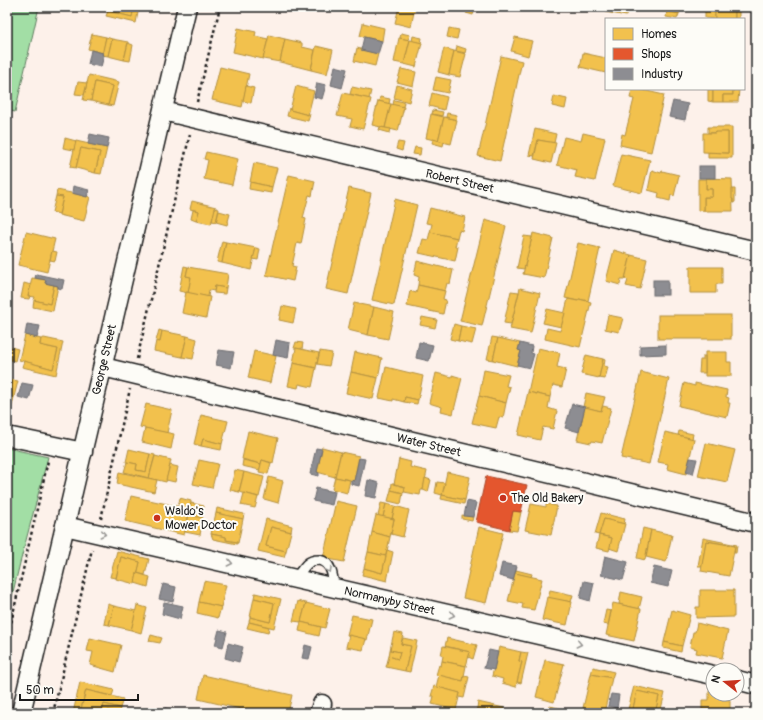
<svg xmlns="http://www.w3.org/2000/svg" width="763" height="720" viewBox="0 0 763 720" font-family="Pangolin,sans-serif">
	<rect width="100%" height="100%" fill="#fdf1ea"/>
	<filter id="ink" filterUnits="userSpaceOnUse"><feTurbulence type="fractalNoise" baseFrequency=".025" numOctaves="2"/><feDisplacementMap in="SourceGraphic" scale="8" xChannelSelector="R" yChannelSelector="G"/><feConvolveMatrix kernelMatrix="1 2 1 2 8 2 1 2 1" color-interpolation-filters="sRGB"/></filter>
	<g filter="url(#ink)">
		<g fill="#a2dea5" stroke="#5f7d60">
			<polygon points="7,7 39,7 15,112 7,110"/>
			<polygon points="7,448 48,457 20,563 7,617"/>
		</g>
		<g fill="#f2c14e" stroke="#b2903f">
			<polygon points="103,7 114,7 113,12 103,10"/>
			<polygon points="114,7 134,7 132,17 113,12"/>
			<polygon points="134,7 139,7 136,23 106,16 108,11 132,17"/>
			<polygon points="399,7 415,7 411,27 395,23"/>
			<polygon points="468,7 475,8 473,15 466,13"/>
			<polygon points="607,7 629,7 626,16 606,12"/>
			<polygon points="650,7 681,7 679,14"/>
			<polygon points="705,7 715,7 715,19 705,18"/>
			<rect x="715" y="7" width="20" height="12"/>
			<rect x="735" y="7" width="4" height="12"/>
			<polygon points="667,11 679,14 677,19 666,17"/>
			<polygon points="363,23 384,28 382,41 360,36"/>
			<polygon points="238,28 256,32 255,36 268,39 263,59 233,52"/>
			<polygon points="449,28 459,30 457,39 447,37"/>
			<polygon points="401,33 410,35 408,40 400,38"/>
			<polygon points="92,34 106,37 103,53 88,49"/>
			<polygon points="269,35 285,39 280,62 263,59"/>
			<polygon points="413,36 422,38 421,43 412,41"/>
			<polygon points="106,37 112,39 108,56 102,55"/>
			<polygon points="515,37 532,41 528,56 511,51"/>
			<polygon points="399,38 410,40 404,64 394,62"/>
			<polygon points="112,39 128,42 124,60 108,56"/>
			<polygon points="285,39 302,43 302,47 315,50 311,70 280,62"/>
			<polygon points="410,40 422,43 416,67 404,64"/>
			<polygon points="128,43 133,45 130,61 124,60"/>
			<polygon points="316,46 333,50 327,74 311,70"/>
			<polygon points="457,46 466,49 465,53 456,51"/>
			<polygon points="357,48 378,54 375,66 354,61"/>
			<polygon points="444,48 454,51 449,75 438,72"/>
			<polygon points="454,51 466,54 460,77 449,75"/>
			<polygon points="583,53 606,58 606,73 580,67"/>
			<polygon points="501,56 522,61 500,161 478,156"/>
			<polygon points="220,67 249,74 242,107 212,100"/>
			<polygon points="401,69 416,72 413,86 397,82"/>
			<polygon points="89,75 119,82 113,106 108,105 113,86 95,82 91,101 83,100"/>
			<polygon points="436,77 451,80 448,93 433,90"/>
			<polygon points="78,82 87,83 84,95 75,94"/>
			<polygon points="95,82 113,86 108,105 91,101"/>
			<polygon points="397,85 412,89 409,102 394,98"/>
			<polygon points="246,86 254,88 251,103 243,101"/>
			<polygon points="296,86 314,91 308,115 290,110"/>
			<polygon points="352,87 371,91 369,99 350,94"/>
			<polygon points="632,89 638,89 664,95 651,152 620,145 622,134 625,135 634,99 630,98"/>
			<polygon points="708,89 713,89 713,102 708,101"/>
			<polygon points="713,89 733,89 733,95 723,95 723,102 713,102"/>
			<polygon points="733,89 739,89 738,102 723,102 723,95 733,95"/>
			<polygon points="343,93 371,99 363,129 350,126 352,119 337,116"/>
			<polygon points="432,93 447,97 444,110 429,106"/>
			<polygon points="554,96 567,99 565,109 552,106"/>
			<polygon points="380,97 390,99 389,104 379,101"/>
			<polygon points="394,100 404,102 403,107 393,105"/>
			<polygon points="378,101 391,104 385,128 372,125"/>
			<polygon points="391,104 404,107 398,131 385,128"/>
			<polygon points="289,108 290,110 308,115 308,114 310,114 308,121 287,116"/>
			<polygon points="433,110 443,112 442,116 432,114"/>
			<polygon points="447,113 457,115 456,120 446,117"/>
			<polygon points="431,114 444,117 438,141 426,138"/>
			<polygon points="444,117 457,120 451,144 438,141"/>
			<polygon points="380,127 391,129 390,133 379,130"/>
			<polygon points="708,127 732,127 732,158 708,158 708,152 728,153 728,132 708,133"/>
			<polygon points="535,129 556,134 554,143 538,140 534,156 529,155"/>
			<polygon points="715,132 728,132 728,153 703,152 703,133 715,133"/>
			<polygon points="583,133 605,138 595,181 575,177 577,170 557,165 564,137 581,141"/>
			<polygon points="65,138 76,141 74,150 63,148"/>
			<polygon points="433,139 444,142 443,146 432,143"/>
			<polygon points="538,140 556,143 551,163 534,159"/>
			<polygon points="76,141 107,148 101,174 95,173 100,152 81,148 76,168 70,167"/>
			<polygon points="398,142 404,143 402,151 396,149"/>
			<polygon points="415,147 421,148 420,155 413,154"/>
			<polygon points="81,148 100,152 95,173 76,168"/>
			<polygon points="206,152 238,159 232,185 204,179 208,160 204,159"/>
			<polygon points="621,154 650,160 642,193 613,186"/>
			<polygon points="254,163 277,168 272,187 250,182"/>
			<polygon points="652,170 661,173 662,171 679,175 674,196 671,195 670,201 658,198 659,193 648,190"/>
			<polygon points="289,175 315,181 312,196 309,195 303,218 306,219 301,244 297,243 292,266 296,267 293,281 266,275"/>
			<polygon points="706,178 732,179 733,211 704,211 704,197 712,197 712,189 706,189"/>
			<polygon points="698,179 706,179 706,189 712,189 712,197 704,197 704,210 698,211"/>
			<polygon points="250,182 272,187 271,193 249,189"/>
			<polygon points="349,188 371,193 348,294 326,289"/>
			<polygon points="732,189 735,189 735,202 733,203 733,199 732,199"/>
			<polygon points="57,190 90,197 84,221 59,215 63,197 56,196"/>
			<polygon points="56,196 63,197 59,214 52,212"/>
			<polygon points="395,199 417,205 394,305 372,300"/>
			<polygon points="192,201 216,207 211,224 196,221 199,211 190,209"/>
			<polygon points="215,208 219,209 216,222 212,221"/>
			<polygon points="430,208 465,217 462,231 459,230 457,238 430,232 432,224 426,223"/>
			<polygon points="193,210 199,211 196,221 191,219"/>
			<polygon points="219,211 230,214 227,225 216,222"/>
			<polygon points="485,220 506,226 482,326 460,321"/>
			<polygon points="26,232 55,239 47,272 18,265"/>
			<polygon points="430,232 457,238 455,247 458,247 455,261 419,253 423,239 428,240"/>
			<polygon points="533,233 553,238 544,278 523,274"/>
			<polygon points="524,236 532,237 524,269 517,268"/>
			<polygon points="222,241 226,242 222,263 217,262"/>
			<polygon points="226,242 256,248 251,270 222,263"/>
			<polygon points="578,243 600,248 588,301 579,299 578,301 565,298"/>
			<polygon points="256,248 260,249 258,260 253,259"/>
			<polygon points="614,250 631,255 625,279 621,279 620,285 606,281"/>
			<polygon points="52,251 57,252 55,261 50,260"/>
			<polygon points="631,255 647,259 640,289 626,286 628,280 625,279"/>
			<polygon points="417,261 453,270 450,284 447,283 445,291 418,285 419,277 414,275"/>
			<polygon points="184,266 188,267 186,276 191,277 188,293 179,291"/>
			<polygon points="188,267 228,274 226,288 215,286 214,291 209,290 208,297 188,293 191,277 186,276"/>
			<polygon points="690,267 722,267 722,284 716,284 716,293 690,293"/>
			<polygon points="32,278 46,280 45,283 54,285 50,304 34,300 35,297 28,296"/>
			<polygon points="24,283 31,285 28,296 30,296 29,299 21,298"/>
			<polygon points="54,285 58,286 53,311 33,307 34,300 50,304"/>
			<polygon points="418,285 445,291 443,299 446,300 443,314 407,306 410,291 416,293"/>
			<polygon points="215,286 226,288 225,294 214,293"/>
			<polygon points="520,288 540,293 531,333 510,329"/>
			<polygon points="511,291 519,292 511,324 504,323"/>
			<polygon points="186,292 210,297 206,318 182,313"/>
			<polygon points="568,299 578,301 579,299 591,302 580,347 545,339 547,328 560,331"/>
			<polygon points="354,303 374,307 368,335 348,330"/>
			<polygon points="282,306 296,309 293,323 279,320"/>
			<polygon points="374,307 394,312 388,339 368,335"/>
			<polygon points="547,309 565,313 561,327 543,323"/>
			<polygon points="608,315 623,318 619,332 605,329"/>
			<rect x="658" y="315" width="73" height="24"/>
			<polygon points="422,317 437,320 435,328 420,325"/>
			<polygon points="454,324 461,326 458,341 450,339"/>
			<polygon points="461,326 476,329 472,344 458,341"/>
			<polygon points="159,330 162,331 160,342 156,341"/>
			<polygon points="162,331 187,336 182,357 154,351 156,341 160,342"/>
			<polygon points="25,335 41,339 40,345 58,349 53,369 19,360"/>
			<polygon points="187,336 197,339 193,359 182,357"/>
			<polygon points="492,337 498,338 493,360 487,359"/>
			<polygon points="44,338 63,342 56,375 22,367 24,361 53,369 58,349 40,345 41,339"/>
			<polygon points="498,338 520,343 518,350 521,351 517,366 493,360"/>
			<polygon points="296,342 303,343 302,349 294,348"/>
			<polygon points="7,346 18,349 15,361 7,359"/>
			<polygon points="296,348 319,353 316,368 293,363"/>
			<polygon points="538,348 560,353 557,367 566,369 562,387 553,385 550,397 528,392"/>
			<polygon points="254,351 276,356 270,383 248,378"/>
			<polygon points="320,351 332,353 329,366 317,364"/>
			<polygon points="355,352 382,358 378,378 351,372"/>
			<polygon points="705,352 727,352 727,362 731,362 731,376 705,376"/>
			<polygon points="586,355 603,359 599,378 581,374"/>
			<polygon points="703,356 705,356 705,373 699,373 700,360 703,360"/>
			<polygon points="603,359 605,360 604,366 608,367 605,379 599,378"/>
			<polygon points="293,363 316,368 312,387 299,384 298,388 288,386"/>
			<polygon points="386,367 423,376 418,400 405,397 404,402 393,399 393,401 379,398"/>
			<polygon points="484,370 509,375 506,386 510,387 506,403 479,396"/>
			<polygon points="351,372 378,378 373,399 346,393"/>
			<polygon points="641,372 669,379 649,464 621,458"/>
			<polygon points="436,373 452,377 452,375 462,378 453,414 441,411 442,407 429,403"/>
			<polygon points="7,378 13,380 7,403"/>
			<polygon points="13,380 18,381 11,409 7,408 7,403"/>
			<polygon points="684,383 695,386 695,383 727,390 726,397 729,398 728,403 730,403 727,417 679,406"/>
			<polygon points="528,392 550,397 548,408 557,411 553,429 543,427 540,440 518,435"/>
			<polygon points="586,393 605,397 601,411 583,407"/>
			<polygon points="479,396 506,403 503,418 499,417 496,428 472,423"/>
			<polygon points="405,397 418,400 417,404 404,402"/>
			<polygon points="146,404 172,410 167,433 140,427"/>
			<polygon points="603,406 611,408 602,443 592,441 591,443 577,440 585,407 601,411"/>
			<polygon points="201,415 228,421 222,444 203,439 201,446 194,444"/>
			<polygon points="145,428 174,434 171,449 142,442"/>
			<polygon points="248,431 278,438 273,463 262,460 261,464 242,459"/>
			<polygon points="679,431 693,434 692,439 678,435"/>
			<polygon points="665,432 694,439 686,474 667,469 668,464 658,462"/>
			<polygon points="203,439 222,444 221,450 201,446"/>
			<polygon points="706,443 735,450 727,482 698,476"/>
			<polygon points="322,447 341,452 335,477 317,472"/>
			<polygon points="129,449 150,454 146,472 136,470 137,464 126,462"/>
			<polygon points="341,452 359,456 354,481 335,477"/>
			<polygon points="150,454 155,455 149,478 124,472 127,462 137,464 136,470 146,472"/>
			<polygon points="155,456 171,460 166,482 149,478"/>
			<polygon points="399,459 411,462 410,467 427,471 423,490 421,490 420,495 404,492 405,487 394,484"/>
			<polygon points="199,460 218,464 212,488 193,484"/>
			<polygon points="243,460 261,464 260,470 242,466"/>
			<polygon points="262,460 271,463 268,474 259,472"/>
			<polygon points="170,465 178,467 175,482 166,480"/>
			<polygon points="235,470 244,472 239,492 230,490"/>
			<polygon points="119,472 157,480 154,492 117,484"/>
			<polygon points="244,472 264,477 259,497 239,492"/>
			<polygon points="447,472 470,477 465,500 442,495"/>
			<polygon points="269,477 283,481 278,503 264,499"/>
			<polygon points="335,477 350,480 347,493 332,489"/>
			<polygon points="425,478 431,480 428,492 423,490"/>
			<polygon points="437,482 445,483 442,495 435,493"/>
			<polygon points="392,483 394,483 394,484 405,487 404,492 403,493 391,490"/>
			<polygon points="391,490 403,493 401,504 388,501"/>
			<polygon points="244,493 258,497 255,508 241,505"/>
			<polygon points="442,495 465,500 464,504 441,499"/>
			<polygon points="131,496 190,509 184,535 125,521"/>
			<polygon points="180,498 191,501 190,509 178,507"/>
			<polygon points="336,501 357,506 344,562 323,558"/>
			<polygon points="191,503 204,506 202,518 189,515"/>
			<polygon points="381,503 386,504 383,517 378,516"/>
			<polygon points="386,504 395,506 392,519 383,517"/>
			<polygon points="531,504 546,507 546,504 557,506 551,535 525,530"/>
			<polygon points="395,506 409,510 403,537 391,534 394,519 392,519"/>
			<polygon points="217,508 244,514 243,519 216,513"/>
			<polygon points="513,511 521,512 517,531 509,530"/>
			<polygon points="216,513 243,519 238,543 226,540 226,537 211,534"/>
			<polygon points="601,513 625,519 624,524 604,519 599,535 595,534"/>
			<polygon points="189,515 203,518 200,535 185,532"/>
			<polygon points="376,515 394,519 390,537 372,532"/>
			<polygon points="462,515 473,517 472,521 462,519"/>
			<polygon points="266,519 292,526 291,532 271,527 266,546 286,551 284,557 258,551"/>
			<polygon points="604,519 625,524 618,551 609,548 612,538 599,535"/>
			<polygon points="271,527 291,532 286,551 266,546"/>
			<polygon points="479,527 503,533 486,603 463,598"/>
			<polygon points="643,528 651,530 645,560 637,558"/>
			<polygon points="651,530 672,535 666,562 646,557"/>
			<polygon points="372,532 390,537 386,556 368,552"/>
			<polygon points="211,534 226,537 226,540 237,542 237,544 213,539"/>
			<polygon points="599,535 612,538 609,551 596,548"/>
			<polygon points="703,538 737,545 736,553 734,553 735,546 706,541 702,566 698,566"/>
			<polygon points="706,541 735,546 729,576 701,571"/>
			<polygon points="387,550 393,552 387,581 362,575 364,568 382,573"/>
			<polygon points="117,551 149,559 145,575 137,573 140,562 121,557 116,578 110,577"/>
			<polygon points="368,552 386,556 382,573 364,568"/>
			<polygon points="121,557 140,562 135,584 116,579"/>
			<polygon points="516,570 532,574 531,577 515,573"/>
			<polygon points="137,573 150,577 148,587 135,583"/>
			<polygon points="515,573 542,579 534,610 522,608 523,604 508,601"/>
			<polygon points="204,581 226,585 221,607 199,602"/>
			<polygon points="550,590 573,595 571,602 548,598"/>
			<polygon points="700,590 734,590 734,617 696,618 696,607 700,607"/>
			<polygon points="621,592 642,597 639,609 619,604"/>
			<polygon points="255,593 281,599 274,628 249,622 250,617 270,622 274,603 254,598"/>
			<polygon points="547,597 572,602 567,625 542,620"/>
			<polygon points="254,598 274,603 270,622 250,617"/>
			<polygon points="298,601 306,603 301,622 293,621"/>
			<polygon points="199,602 221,607 218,618 197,613"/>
			<polygon points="306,603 330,609 325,628 301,622"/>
			<polygon points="613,603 641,609 634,641 606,635"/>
			<polygon points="108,604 114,606 109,625 104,624"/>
			<polygon points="137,605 147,608 141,633 131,630"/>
			<polygon points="114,606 136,611 131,630 109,625"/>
			<polygon points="606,610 611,611 608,625 603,624"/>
			<polygon points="672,610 690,615 682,646 664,642"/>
			<polygon points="352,615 372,619 367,640 347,635"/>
			<polygon points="249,622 269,627 268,633 247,628"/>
			<polygon points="301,622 321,627 319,636 299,631"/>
			<polygon points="697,623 728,631 722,658 696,653 697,649 690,647 693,632 695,632"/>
			<polygon points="394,632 403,634 401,644 411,646 405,671 386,667 389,656 398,659 400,652 390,650"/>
			<polygon points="151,635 162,638 160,643 149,641"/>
			<polygon points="349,635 366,639 363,650 346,647"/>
			<polygon points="90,638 121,645 115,672 90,665 93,652 87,651"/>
			<polygon points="403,638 417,641 410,672 405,671 411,646 401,644"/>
			<polygon points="447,638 477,645 473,659 468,657 470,652 445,646"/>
			<polygon points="664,642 682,646 681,652 663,648"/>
			<polygon points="443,646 470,652 466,666 442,661 443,656 441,655"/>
			<polygon points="499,647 521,652 519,661 522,662 516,687 502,683 503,679 492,676"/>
			<polygon points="390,650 400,652 398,659 389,656"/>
			<polygon points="521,652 528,653 521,683 517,682 522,662 519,661"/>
			<polygon points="545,660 564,664 554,702 536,697"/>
			<polygon points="442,661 466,666 463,681 436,675 439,665 441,666"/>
			<polygon points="593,667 614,672 612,678 591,674"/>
			<polygon points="591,674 612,678 604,713 583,708"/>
			<polygon points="203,675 292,695 288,713 258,713 198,699"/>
			<polygon points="439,675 463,681 464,676 469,677 464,698 459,697 460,693 436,687"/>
			<polygon points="80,682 114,690 112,696 86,690 80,713 73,713"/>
			<polygon points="434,686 460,693 456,710 432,704 434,696 431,696"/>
			<polygon points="634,686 665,693 660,713 655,713 659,696 637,691 632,713 627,713"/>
			<polygon points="86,690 123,699 120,708 104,704 102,713 80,713"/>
			<polygon points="637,691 659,696 655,713 632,713"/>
			<polygon points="709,691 713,691 713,694 722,694 722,700 730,700 730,713 702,713 702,700 709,700"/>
			<polygon points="478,702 504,708 503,713 476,713"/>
			<polygon points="104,704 120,708 119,713 108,710 107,713 102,713"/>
			<polygon points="550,706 566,710 565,713 548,713"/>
		</g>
		<polygon fill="#e4572e" stroke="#a84529" points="486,476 527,485 521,512 513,511 509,530 476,522"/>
		<g fill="#8d8d92" stroke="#6b6b6f">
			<polygon points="364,37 382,41 378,54 361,50"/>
			<polygon points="91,50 103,53 102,55 104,55 101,67 88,64"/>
			<polygon points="335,66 347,69 342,88 331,85"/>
			<polygon points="317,83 326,85 322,99 314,97"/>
			<polygon points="673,101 688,104 685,120 669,117"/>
			<polygon points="90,134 109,138 107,148 88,144"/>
			<rect x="699" y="166" width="16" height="12"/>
			<polygon points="73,186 89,190 87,197 72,193"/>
			<polygon points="36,274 64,280 62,289 58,288 58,286 45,283 46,280 35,278"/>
			<rect x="653" y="280" width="15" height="15"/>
			<polygon points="27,324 40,326 37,338 25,335"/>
			<polygon points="276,340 290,343 288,358 273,355"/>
			<polygon points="419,342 433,345 429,361 416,358"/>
			<polygon points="520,343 532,346 531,353 534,354 530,368 517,365 521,351 518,350"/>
			<polygon points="666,345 666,354 640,355 640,346"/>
			<polygon points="219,350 234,352 231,368 216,365"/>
			<polygon points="22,383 33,385 29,400 18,397"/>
			<polygon points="572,404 585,407 579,432 565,428"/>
			<polygon points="316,448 322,449 317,472 319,473 319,476 310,474"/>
			<polygon points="359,458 365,459 359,486 351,484 351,480 354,481"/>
			<polygon points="690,458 697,459 693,474 686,472"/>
			<polygon points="368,480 379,483 376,498 365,496"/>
			<polygon points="316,488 335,492 332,505 313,501"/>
			<polygon points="467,501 476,503 473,517 464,516"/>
			<polygon points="605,556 628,562 623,580 601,575"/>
			<polygon points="502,563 517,566 513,580 499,576"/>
			<polygon points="654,567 672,571 668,587 650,583"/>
			<polygon points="584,581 594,583 590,601 580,598"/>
			<polygon points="163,584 176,587 173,602 159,599"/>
			<polygon points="164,602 183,606 180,619 162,614"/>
			<polygon points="219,630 227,632 223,647 215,645"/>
			<polygon points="228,643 243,647 239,662 225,658"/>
			<polygon points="305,645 312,647 309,659 302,658"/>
			<polygon points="489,650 498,652 494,670 484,668"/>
			<polygon points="611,694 619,695 617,708 608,706"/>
			<polygon points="165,708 180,712 180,713 163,713"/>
		</g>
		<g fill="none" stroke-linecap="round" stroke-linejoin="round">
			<defs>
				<path id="service" d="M295 578C299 574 303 568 307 564 310 561 314 560 319 560 332 562 333 577 334 588"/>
				<g id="minor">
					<path id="s1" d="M163 111 756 251"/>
					<path id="s2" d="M103 367 756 523"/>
					<polyline points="7,436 83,452"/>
					<path id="s3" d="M65 526 713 675"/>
					<polyline points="737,680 756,685"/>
					<path id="s4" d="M21 713 187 7"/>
					<polyline points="319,713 322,704"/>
				</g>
			</defs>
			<use href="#service" stroke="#1c1c1c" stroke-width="12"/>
			<use href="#minor" stroke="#1c1c1c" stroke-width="21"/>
			<g stroke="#1c1c1c" stroke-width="2.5" stroke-dasharray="3 3" stroke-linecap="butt">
				<polyline points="197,102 220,7"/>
				<polyline points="137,359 190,134"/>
				<polyline points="101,519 130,389"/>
				<polyline points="7,640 48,461"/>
				<polyline points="53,713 92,549"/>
			</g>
			<use href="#service" stroke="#fdfcf7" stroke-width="9"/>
			<use href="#minor" stroke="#fdfcf7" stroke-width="18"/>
		</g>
		<defs><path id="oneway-chevron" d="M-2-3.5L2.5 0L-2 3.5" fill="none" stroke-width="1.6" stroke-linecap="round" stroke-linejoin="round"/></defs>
		<g stroke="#989794">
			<use href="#oneway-chevron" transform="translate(103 534) rotate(13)"/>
			<use href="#oneway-chevron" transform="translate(230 563) rotate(13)"/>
			<use href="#oneway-chevron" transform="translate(329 570) rotate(63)"/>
			<use href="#oneway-chevron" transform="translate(452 615) rotate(13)"/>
			<use href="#oneway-chevron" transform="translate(579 644) rotate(13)"/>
		</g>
	</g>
	<g fill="#c8321e" stroke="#fdfcf7" stroke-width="1.5">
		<circle cx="503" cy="498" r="4"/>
		<circle cx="157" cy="518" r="4"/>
	</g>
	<g text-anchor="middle" stroke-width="4" stroke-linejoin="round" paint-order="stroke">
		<g font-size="12" fill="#1c1c1c" stroke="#fdfcf7">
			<text dy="4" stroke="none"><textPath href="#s1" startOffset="305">Robert Street</textPath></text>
			<text dy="4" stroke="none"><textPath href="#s4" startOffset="363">George Street</textPath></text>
			<text dy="4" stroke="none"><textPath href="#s2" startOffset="335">Water Street</textPath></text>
			<text dy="4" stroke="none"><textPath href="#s3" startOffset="333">Normanyby Street</textPath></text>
		</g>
		<g font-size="12" fill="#1c1c1c" stroke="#fdfcf7" text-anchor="start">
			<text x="511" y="502">The Old Bakery</text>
			<text x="165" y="515">Waldo's<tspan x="165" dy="14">Mower Doctor</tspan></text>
		</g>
	</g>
	<rect width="763" height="720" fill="none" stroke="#fdfcf7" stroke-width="24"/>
	<rect x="12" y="12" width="739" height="696" fill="none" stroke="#1c1c1c" stroke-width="1.5" filter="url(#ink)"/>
	<rect x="605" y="18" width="140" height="72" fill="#fdfcf7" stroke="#a3a29f"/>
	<rect x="613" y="28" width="20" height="12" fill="#f2c14e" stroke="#a3a29f"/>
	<text x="641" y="38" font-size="12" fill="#1c1c1c">Homes</text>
	<rect x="613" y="48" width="20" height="12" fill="#e4572e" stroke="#a3a29f"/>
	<text x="641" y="58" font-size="12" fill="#1c1c1c">Shops</text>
	<rect x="613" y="68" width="20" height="12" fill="#8d8d92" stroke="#a3a29f"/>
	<text x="641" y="78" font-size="12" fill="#1c1c1c">Industry</text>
	<g transform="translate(725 682) rotate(287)"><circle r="19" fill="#fdfcf7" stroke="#a3a29f"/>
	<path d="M0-3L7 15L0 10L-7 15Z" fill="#c8321e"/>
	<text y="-6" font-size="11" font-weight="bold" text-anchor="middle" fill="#1c1c1c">N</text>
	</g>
	<path d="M20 694v6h118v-6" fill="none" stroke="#1c1c1c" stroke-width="2"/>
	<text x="26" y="694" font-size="12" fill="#1c1c1c" stroke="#fdfcf7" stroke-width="3" paint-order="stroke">50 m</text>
</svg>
